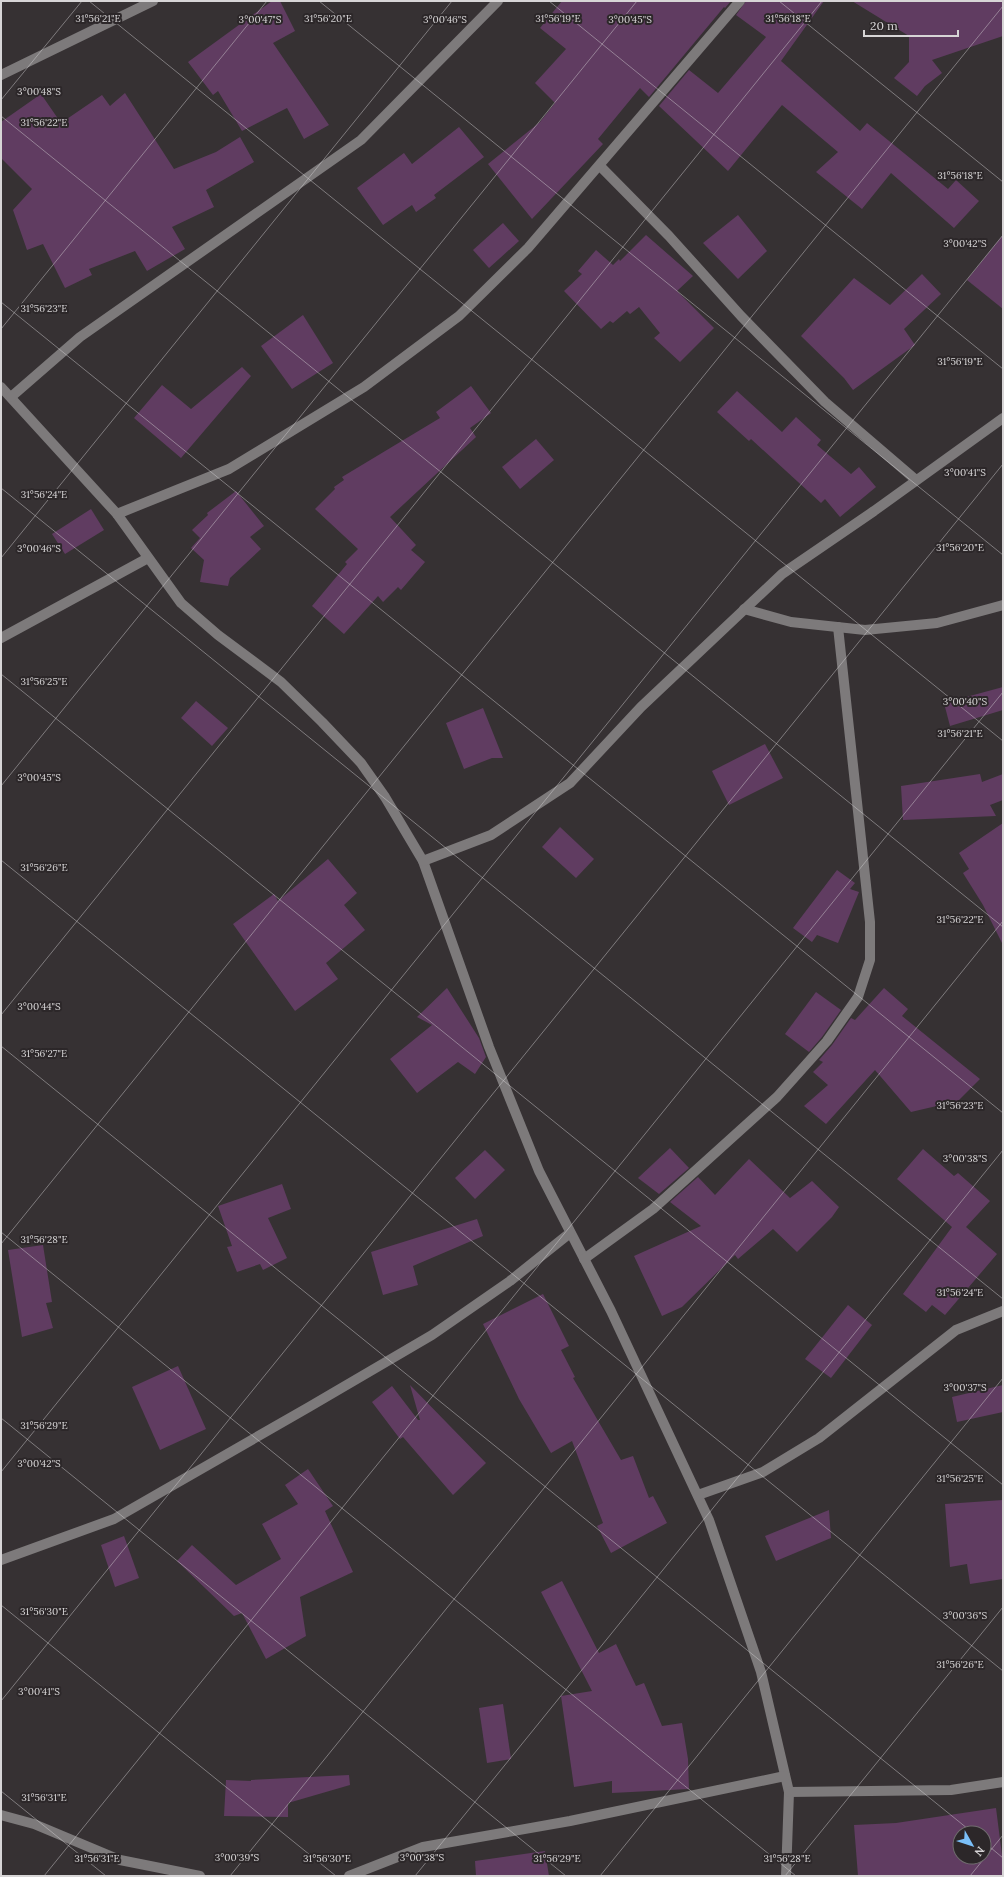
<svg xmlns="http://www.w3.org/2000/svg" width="1004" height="1877" viewBox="0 0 1004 1877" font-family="Lora,serif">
	<rect width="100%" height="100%" fill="#363133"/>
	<g fill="#603c61" fill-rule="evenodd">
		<polygon points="272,1 280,1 295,31 273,43 329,125 304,139 287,108 242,131 218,91 213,95 188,62"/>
		<polygon points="562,1 731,1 725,8 724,7 649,97 640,88 598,139 603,144 532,219 488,164 540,122 555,103 535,83 566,49 540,28"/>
		<polygon points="746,1 824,1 781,61 860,131 867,123 948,189 956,180 979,201 954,228 891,173 862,209 816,172 838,152 782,105 728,171 659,106 689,70 718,93 766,37 736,15"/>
		<polygon points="852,1 1003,1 1003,36 932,60 942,73 925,86 917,96 894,78 909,62 909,36"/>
		<polygon points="125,93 174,169 216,152 240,137 254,162 206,190 214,207 172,227 185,249 147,271 135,251 89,269 92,275 65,288 43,244 27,250 13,210 32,189 1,158 1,122 41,94 61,123 102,95 110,106"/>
		<polygon points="459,127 484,157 434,195 436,198 416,212 412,205 383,225 357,188 404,153 412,164"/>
		<polygon points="738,215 767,251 738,279 703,243"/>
		<polygon points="503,223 519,241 489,268 473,250"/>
		<polygon points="646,235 693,276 677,291 714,328 680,362 654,338 660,333 639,307 630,314 627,311 613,323 610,321 601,329 564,291 582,274 578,271 596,250 613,265 619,259 620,261"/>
		<polygon points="1003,235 1003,309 967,280"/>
		<polygon points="922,274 941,294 904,329 915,345 853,390 844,378 801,336 854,278 890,305"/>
		<polygon points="303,315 333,363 292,389 261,346"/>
		<polygon points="242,367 251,376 181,458 134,418 162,385 191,409"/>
		<polygon points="471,386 491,413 470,428 476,437 390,517 416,545 411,550 425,562 401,590 398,587 383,602 378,596 344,634 312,606 347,564 345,562 358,549 315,509 335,489 334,487 344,480 342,477 440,418 436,412"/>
		<polygon points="737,391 782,432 796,417 821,440 817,445 851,474 859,467 876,487 840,517 825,499 821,503 751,439 749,441 717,412"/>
		<polygon points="536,439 554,460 520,489 502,467"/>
		<polygon points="236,491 264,526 250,537 261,549 230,578 228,586 200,582 204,560 191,548 200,538 192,530 208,515 207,513"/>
		<polygon points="91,509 104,530 65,554 52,534"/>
		<polygon points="1003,687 1003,710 950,726 944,703"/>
		<polygon points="196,701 228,728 212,746 181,718"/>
		<polygon points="483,708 503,758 492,758 464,769 446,723"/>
		<polygon points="765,744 783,778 729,805 712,771"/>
		<polygon points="980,774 982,782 1003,774 1003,800 990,805 996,816 903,820 901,786"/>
		<polygon points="1003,823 1003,945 983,905 963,873 969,869 959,853"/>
		<polygon points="560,827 594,859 576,878 542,847"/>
		<polygon points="328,859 357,893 344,905 365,930 326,963 338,979 295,1011 233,924 274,894 278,901"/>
		<polygon points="837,870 855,883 850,889 859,892 838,943 817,935 812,942 793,928"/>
		<polygon points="447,988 479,1038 486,1057 475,1074 458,1062 417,1093 390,1059 432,1025 417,1017"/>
		<polygon points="884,988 908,1009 902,1016 980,1079 958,1101 911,1112 875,1070 826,1124 804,1106 828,1085 813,1072 823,1062 819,1060 832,1045 851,1018 855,1020"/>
		<polygon points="816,992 841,1010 822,1037 809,1052 785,1034"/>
		<polygon points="670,1148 689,1168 659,1194 638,1178"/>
		<polygon points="923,1149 954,1176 958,1173 990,1201 966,1227 997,1254 945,1315 932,1305 926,1312 903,1294 952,1227 897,1179"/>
		<polygon points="485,1150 505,1170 475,1199 455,1178"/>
		<polygon points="749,1159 790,1198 812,1181 839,1207 832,1217 797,1252 773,1229 738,1259 735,1255 682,1307 662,1316 634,1256 701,1226 670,1202 698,1177 715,1195"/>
		<polygon points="282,1184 291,1209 268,1218 287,1258 263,1270 260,1264 237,1272 227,1247 232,1246 218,1206"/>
		<polygon points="477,1219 483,1236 413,1266 418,1285 383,1295 371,1252"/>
		<polygon points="43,1245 52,1302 46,1303 53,1328 22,1337 8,1250"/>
		<polygon points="543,1294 569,1346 561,1350 575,1377 573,1378 621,1460 633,1456 649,1498 653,1496 667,1523 611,1553 597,1526 603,1523 572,1441 551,1453 519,1399 483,1324"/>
		<polygon points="848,1305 872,1325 831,1378 805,1359"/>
		<polygon points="178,1366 206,1429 160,1450 132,1387"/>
		<polygon points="410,1385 486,1463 453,1495 403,1437 400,1439 372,1402 392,1386 418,1420 420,1420"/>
		<polygon points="1003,1385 1003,1412 957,1422 952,1397"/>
		<polygon points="308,1469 333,1506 325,1511 353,1572 300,1597 306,1636 266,1659 242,1613 234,1616 177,1561 192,1545 236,1585 281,1559 262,1524 298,1504 285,1485"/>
		<polygon points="1003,1500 1003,1579 970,1584 967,1564 950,1567 945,1504"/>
		<polygon points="829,1510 831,1538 776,1561 765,1536"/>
		<polygon points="124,1536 139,1578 115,1587 101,1545"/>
		<polygon points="562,1581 599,1653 616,1644 636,1686 644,1683 662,1726 682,1723 688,1759 689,1789 612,1793 612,1781 574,1787 561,1696 592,1691 541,1592"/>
		<polygon points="503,1704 511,1759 487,1763 479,1708"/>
		<polygon points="349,1775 350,1785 288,1803 288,1817 224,1816 226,1780 251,1781 251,1780"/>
		<path d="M996 1808 1003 1863V1876H858L854 1825 896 1823ZM960 1833H984V1857H960Z"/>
		<polygon points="545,1851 549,1876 476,1876 475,1861"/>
	</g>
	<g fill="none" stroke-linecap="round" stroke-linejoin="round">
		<g stroke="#7d7a7b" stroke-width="10">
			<polyline points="1,75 153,1"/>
			<polyline points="600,166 669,236 741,316 825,402 916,480"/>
			<polyline points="1,387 117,514 181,603 218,635 281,682 322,722 361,763 385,797 423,861 489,1047 539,1171 611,1311 709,1520 761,1672 789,1792 786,1876"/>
			<polyline points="11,397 80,337 361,140 498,1"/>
			<polyline points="117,514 229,469 364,387 459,316 528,248 740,1"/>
			<polyline points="744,609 791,622 865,630 937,623 1003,605"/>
			<polyline points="1,638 148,558"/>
			<polyline points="423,861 491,835 570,783 641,707 782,574 874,511 1003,418"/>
			<polyline points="584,1259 653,1209 777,1097 827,1041 858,997 870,960 870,922 838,627"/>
			<polyline points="698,1495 763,1472 819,1438 956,1330 1003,1311"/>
			<polyline points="1,1560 114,1519 309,1407 432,1335 510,1281 570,1233"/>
			<polyline points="789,1792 951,1790 1003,1782"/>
			<polyline points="1,1815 34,1824 120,1860 200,1876"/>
			<polyline points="349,1876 423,1847 570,1821 785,1776"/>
		</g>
	</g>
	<path fill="none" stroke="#d7d5d6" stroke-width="1" stroke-opacity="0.45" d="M89 1 1003 741M319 1 1003 555M549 1 1003 369M779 1 1003 182M1 100 82 1M1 116 1003 927M1 302 1003 1113M1 329 267 1M1 488 1003 1299M1 558 452 1M1 674 1003 1485M1 786 637 1M1 860 1003 1671M1 1015 822 1M1 1046 973 1833M1 1232 796 1876M1 1244 1003 6M1 1418 566 1876M1 1472 1003 235M1 1605 336 1876M1 1701 1003 464M1 1791 106 1876M984 1842 1003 1858M44 1876 1003 692M230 1876 1003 921M415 1876 1003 1150M600 1876 1003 1378M785 1876 1003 1607M970 1876 1003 1835"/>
	<g font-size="10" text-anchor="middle" fill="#d7d5d6" stroke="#2c2729" stroke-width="4" stroke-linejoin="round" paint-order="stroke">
		<text x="98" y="22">31°56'21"E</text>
		<text x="328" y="22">31°56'20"E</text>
		<text x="558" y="22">31°56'19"E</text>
		<text x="788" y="22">31°56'18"E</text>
		<text x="260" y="23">3°00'47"S</text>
		<text x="445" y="23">3°00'46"S</text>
		<text x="630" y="23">3°00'45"S</text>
		<text x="39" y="95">3°00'48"S</text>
		<text x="44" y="126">31°56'22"E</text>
		<text x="960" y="179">31°56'18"E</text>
		<text x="965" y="247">3°00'42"S</text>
		<text x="44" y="312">31°56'23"E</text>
		<text x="960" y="365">31°56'19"E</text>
		<text x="965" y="476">3°00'41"S</text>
		<text x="44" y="498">31°56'24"E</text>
		<text x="960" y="551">31°56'20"E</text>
		<text x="39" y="552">3°00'46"S</text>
		<text x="44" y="685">31°56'25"E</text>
		<text x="965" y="705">3°00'40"S</text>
		<text x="960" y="737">31°56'21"E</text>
		<text x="39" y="781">3°00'45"S</text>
		<text x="44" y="871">31°56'26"E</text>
		<text x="960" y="923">31°56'22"E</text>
		<text x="39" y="1010">3°00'44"S</text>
		<text x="44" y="1057">31°56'27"E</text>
		<text x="960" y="1109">31°56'23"E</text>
		<text x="965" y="1162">3°00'38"S</text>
		<text x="44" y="1243">31°56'28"E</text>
		<text x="960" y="1296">31°56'24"E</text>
		<text x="965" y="1391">3°00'37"S</text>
		<text x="44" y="1429">31°56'29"E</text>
		<text x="39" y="1467">3°00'42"S</text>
		<text x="960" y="1482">31°56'25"E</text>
		<text x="44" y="1615">31°56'30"E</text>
		<text x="965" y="1619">3°00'36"S</text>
		<text x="960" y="1668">31°56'26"E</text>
		<text x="39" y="1695">3°00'41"S</text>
		<text x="44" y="1801">31°56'31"E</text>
		<text x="237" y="1861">3°00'39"S</text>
		<text x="422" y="1861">3°00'38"S</text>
		<text x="97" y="1862">31°56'31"E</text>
		<text x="327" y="1862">31°56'30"E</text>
		<text x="557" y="1862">31°56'29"E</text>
		<text x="787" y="1862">31°56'28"E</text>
	</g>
	<rect width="1004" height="1877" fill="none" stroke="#d7d5d6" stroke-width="4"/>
	<g transform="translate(972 1845) rotate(129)"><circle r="19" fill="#2c2729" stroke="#706d6e"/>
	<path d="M0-3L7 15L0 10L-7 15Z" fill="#7abff8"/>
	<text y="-6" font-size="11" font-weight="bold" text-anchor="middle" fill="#d7d5d6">N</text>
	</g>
	<path d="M864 30v6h94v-6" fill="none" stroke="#d7d5d6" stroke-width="2"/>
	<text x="870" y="30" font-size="12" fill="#d7d5d6" stroke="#2c2729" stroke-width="3" paint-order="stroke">20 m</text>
</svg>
